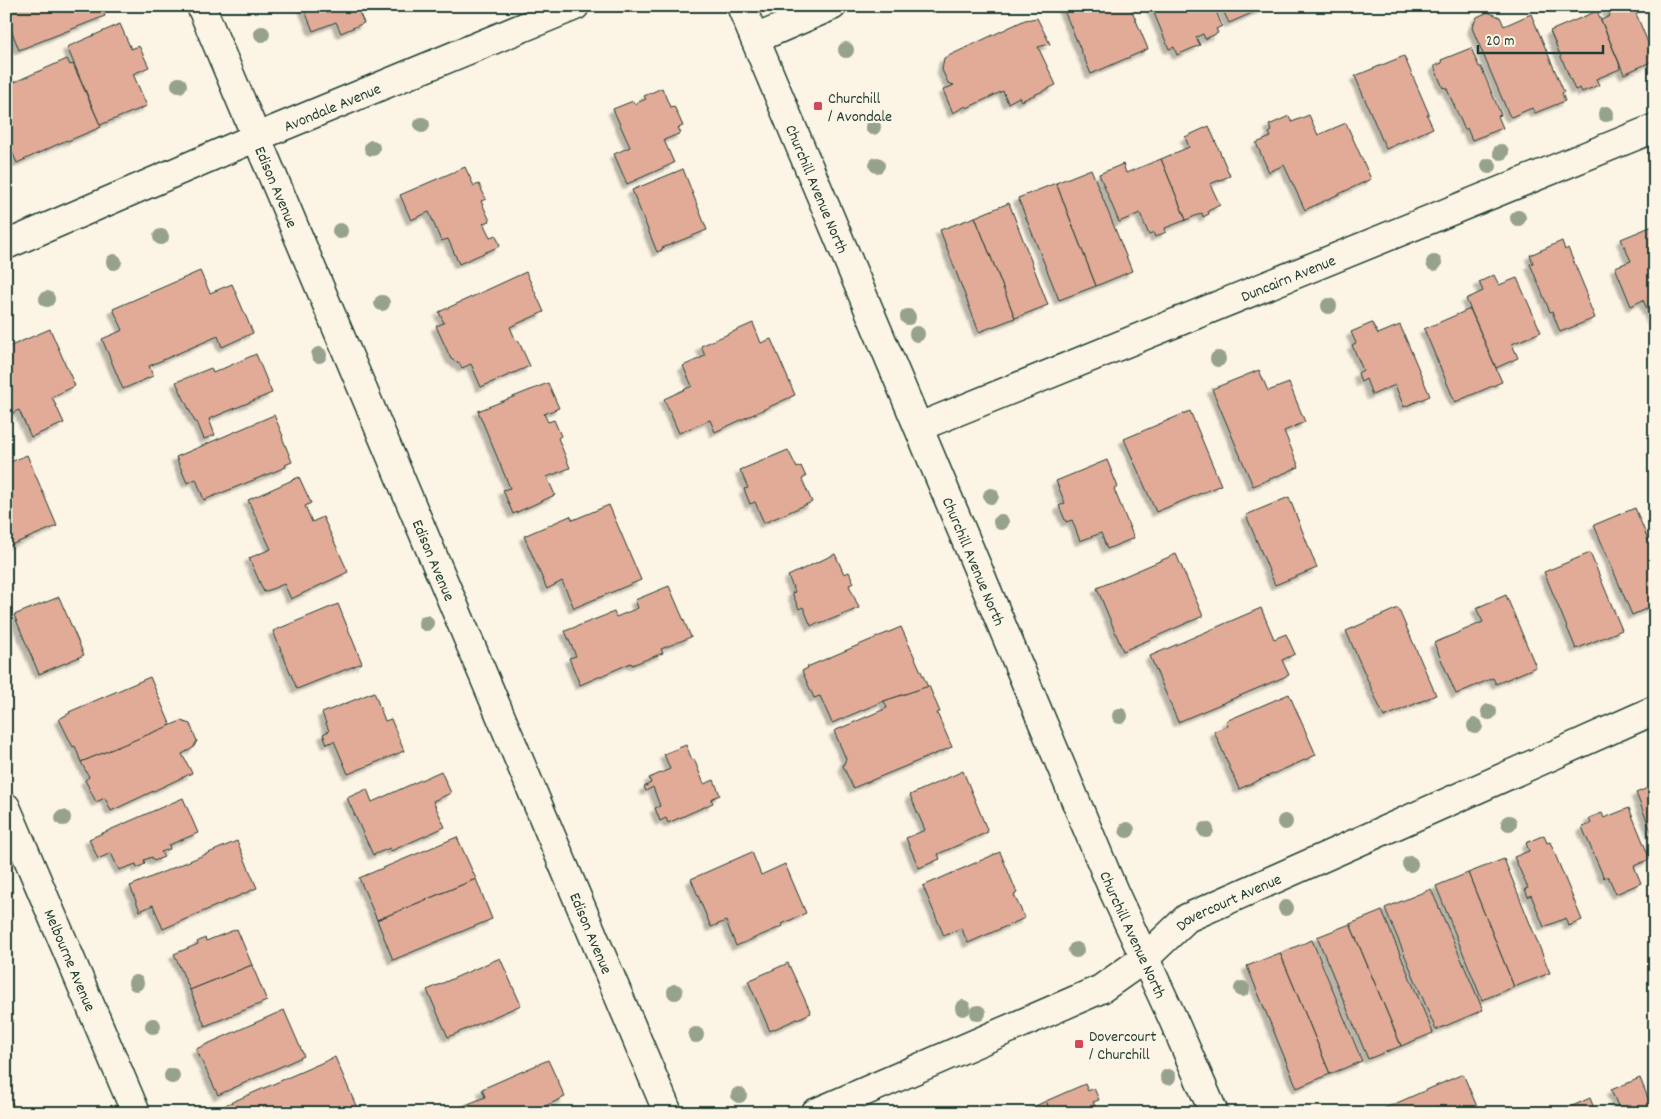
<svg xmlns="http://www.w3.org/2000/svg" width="1661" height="1119" viewBox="0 0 1661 1119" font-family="Dekko,sans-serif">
	<defs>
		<filter id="shadow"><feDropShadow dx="-4.5" dy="4.5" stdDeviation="1" flood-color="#0004"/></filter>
	</defs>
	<rect width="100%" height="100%" fill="#fcf5e5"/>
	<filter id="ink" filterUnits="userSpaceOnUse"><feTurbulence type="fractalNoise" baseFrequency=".02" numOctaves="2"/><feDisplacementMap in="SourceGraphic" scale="10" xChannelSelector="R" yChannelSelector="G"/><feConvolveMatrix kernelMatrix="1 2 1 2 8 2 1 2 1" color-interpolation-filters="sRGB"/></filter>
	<g filter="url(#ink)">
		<g fill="#e1ab97" stroke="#1f3d34" filter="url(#shadow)">
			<polygon points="6,6 101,6 105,16 19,50 6,17"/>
			<polygon points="303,6 372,6 359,12 364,23 341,33 336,22 313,31"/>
			<polygon points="1062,6 1130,6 1148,49 1091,74"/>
			<polygon points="1151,6 1214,6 1222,26 1216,29 1218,33 1205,39 1203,34 1196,37 1200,45 1177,55 1174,47 1169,49"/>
			<polygon points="1221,6 1268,6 1229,23"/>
			<polygon points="1605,6 1645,6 1635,11 1651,50 1648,51 1653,61 1624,74 1601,20 1610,16"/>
			<polygon points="1597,11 1619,63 1620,69 1596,79 1599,85 1582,92 1580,88 1575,90 1550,31"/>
			<polygon points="1488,12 1500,17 1504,26 1531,14 1564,92 1562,93 1565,101 1535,113 1532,108 1511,117 1509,115 1472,28 1477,17"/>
			<polygon points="1037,18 1050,44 1038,47 1056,85 1021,101 1019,97 1008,103 1003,91 967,108 966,106 953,113 943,90 954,85 948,83 942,70 944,58 1025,20"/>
			<polygon points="120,24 131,49 139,46 149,67 133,74 147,106 100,125 67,47"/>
			<polygon points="1471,48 1479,67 1481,67 1501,115 1498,116 1503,128 1472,140 1467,128 1465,130 1446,87 1443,88 1434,66 1442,63 1441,60"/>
			<polygon points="1404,56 1429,114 1427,115 1433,128 1386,149 1355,76"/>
			<polygon points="67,59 70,65 73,64 101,127 68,141 67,140 17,163 6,138 6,94 13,91 10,84"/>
			<polygon points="662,88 670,107 674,106 683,126 678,128 681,133 664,140 674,163 627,184 614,154 630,147 613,109 633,101 634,104 646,99 644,96"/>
			<polygon points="1309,115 1318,135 1346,123 1371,179 1305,210 1284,165 1269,172 1256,143 1271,137 1269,133 1272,131 1269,125 1289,116 1292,122"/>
			<polygon points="1209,126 1230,176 1210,184 1220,205 1208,211 1209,214 1203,217 1202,213 1186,220 1161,159 1189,147 1185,137"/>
			<polygon points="1161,159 1186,220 1165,228 1166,232 1155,237 1153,232 1149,235 1140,213 1119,222 1099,174 1123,164 1126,173"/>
			<polygon points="465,167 474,186 479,184 486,199 481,201 490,221 483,223 490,237 496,235 500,246 459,264 448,239 441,241 429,212 411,220 400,195"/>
			<polygon points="683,169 707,230 662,248 662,250 657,252 632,190"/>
			<polygon points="1091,169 1132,271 1096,286 1056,183"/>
			<polygon points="1056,183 1096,286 1059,300 1018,198"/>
			<polygon points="1009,203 1048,305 1015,318 975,217"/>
			<polygon points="975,217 1015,318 979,332 940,230"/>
			<polygon points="1655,225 1655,319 1652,320 1643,300 1631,306 1615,267 1631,261 1621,239"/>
			<polygon points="1562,241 1565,250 1568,248 1588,296 1586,296 1595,318 1560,332 1552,311 1550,312 1530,264 1533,263 1530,255"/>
			<polygon points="200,271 210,293 232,284 253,333 222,347 218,336 149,366 153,376 123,389 102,339 123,330 113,309"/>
			<polygon points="526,272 544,312 510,327 516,341 518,340 530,366 481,387 471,364 462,368 460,364 451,359 436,326 444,323 439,312"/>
			<polygon points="1494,275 1499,285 1517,278 1541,332 1512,344 1518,358 1496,368 1466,299 1483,291 1479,282"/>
			<polygon points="1470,309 1502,382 1455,402 1424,329"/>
			<polygon points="753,323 761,343 771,339 795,395 715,432 710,420 679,433 664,399 692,386 683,366 705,356 701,346"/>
			<polygon points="1372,323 1378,334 1400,325 1430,396 1404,407 1395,385 1372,395 1366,379 1361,382 1358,373 1363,370 1352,345 1356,343 1351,332"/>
			<polygon points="50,329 75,386 52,397 64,423 31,437 19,410 8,415 6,410 6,348"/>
			<polygon points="256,354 272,393 209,419 215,435 204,439 197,422 195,422 176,382 211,368 213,373"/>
			<polygon points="1259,370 1268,391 1289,383 1305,422 1284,431 1299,467 1253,486 1212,389"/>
			<polygon points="548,383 559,408 544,414 548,422 554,420 561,436 558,438 570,468 547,477 555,495 513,514 503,490 510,488 478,411"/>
			<polygon points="1190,411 1221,485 1156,512 1124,439"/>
			<polygon points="274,415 283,436 282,437 292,462 285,465 286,467 204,500 196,479 187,483 176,457"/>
			<polygon points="788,450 797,468 801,466 806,477 802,479 812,502 764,523 755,502 750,504 744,489 748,488 740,470"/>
			<polygon points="27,455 57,526 6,547 6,464"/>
			<polygon points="1107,460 1118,487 1114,489 1134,538 1107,549 1101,533 1080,541 1072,520 1066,522 1059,506 1065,503 1056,481"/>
			<polygon points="299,477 311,503 305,506 312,522 323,517 348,572 291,599 284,584 264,592 249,558 271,549 248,500"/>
			<polygon points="1289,497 1317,568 1275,585 1246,515"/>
			<polygon points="609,505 641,580 574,608 562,581 547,589 524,536 570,516 573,520"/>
			<polygon points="1635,508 1655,556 1655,605 1632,615 1594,525"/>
			<polygon points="1590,553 1622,630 1576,649 1544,572"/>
			<polygon points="835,554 844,574 849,572 854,583 849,585 859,608 820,624 819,622 811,626 803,607 799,609 792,593 795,592 788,576"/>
			<polygon points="1176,554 1203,616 1123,651 1097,588"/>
			<polygon points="669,586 691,637 661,649 663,653 632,665 631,663 580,685 569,658 576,656 565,631 614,612 616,617 638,608 635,600"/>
			<polygon points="1506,595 1536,667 1496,684 1493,678 1456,694 1434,643 1483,622 1476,608"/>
			<polygon points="59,597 84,655 39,674 14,615"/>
			<polygon points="338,604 362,663 297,689 273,631"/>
			<polygon points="1261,608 1274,639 1286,634 1295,654 1282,660 1289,675 1178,722 1150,656"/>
			<polygon points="1398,608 1436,695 1384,717 1346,631"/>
			<polygon points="901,627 928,687 884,701 832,723 820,696 814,698 802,671 808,668 807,667"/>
			<polygon points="150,677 171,726 81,762 75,746 73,747 59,719 70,713 69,712"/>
			<polygon points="929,686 940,712 937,713 952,747 853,788 843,766 846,759 834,731 887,708 884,701"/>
			<polygon points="374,692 385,721 391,719 404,751 348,774 334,741 327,744 323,734 329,731 322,713"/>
			<polygon points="1289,694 1316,755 1239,789 1214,731 1228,726 1226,721"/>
			<polygon points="181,721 190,724 197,741 193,748 182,754 192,773 111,811 105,798 96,802 85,780 89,777 81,762"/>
			<polygon points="686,745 692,760 694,759 704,784 714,780 720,795 711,799 713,803 668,823 666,818 660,821 655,808 660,806 653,787 646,791 644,787 651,783 649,778 670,769 664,754"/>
			<polygon points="441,771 451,793 433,801 445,827 391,851 390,848 373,855 347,798 367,789 372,802"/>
			<polygon points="963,771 988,832 938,854 940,859 919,868 906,838 925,830 910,795"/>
			<polygon points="1655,785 1655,841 1636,793"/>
			<polygon points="183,798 198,833 169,845 170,849 161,852 164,857 154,861 152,857 144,860 145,864 137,868 136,864 119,870 111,853 98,859 89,839"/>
			<polygon points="1629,808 1650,859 1634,866 1641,883 1616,894 1608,876 1604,878 1582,827 1591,824 1589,818 1602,813 1604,818"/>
			<polygon points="1544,835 1547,843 1550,842 1582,920 1569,926 1566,918 1544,927 1531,895 1528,897 1525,889 1528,888 1514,857 1529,851 1526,843"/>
			<polygon points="457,837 476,879 377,920 359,878"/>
			<polygon points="237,841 257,888 163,929 153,905 140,911 130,886"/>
			<polygon points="752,852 761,875 785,864 806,913 782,924 783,926 736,946 726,921 711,927 691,879"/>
			<polygon points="1000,852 1017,893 1014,895 1025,918 968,943 961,928 944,936 923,886"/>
			<polygon points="1504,859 1550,973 1514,987 1468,873"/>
			<polygon points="1468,873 1514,987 1482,1000 1436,886"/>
			<polygon points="476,879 492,919 393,960 377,920"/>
			<polygon points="1431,889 1483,1010 1436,1030 1385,908"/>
			<polygon points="1382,911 1433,1033 1401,1046 1350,924"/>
			<polygon points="1350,924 1401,1046 1368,1059 1317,937"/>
			<polygon points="237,929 252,965 190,990 174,954 198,944 197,942 205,938 206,941"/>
			<polygon points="1312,940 1362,1061 1330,1074 1280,953"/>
			<polygon points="1280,953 1330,1074 1297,1088 1247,966"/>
			<polygon points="500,958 521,1005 448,1037 427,990"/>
			<polygon points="788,963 811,1013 770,1031 748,981"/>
			<polygon points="252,965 267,1001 205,1026 190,990"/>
			<polygon points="284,1010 304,1056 218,1095 196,1049"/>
			<polygon points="335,1057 357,1108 345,1113 227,1113 223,1106"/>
			<polygon points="548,1060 565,1097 530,1113 451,1113 451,1111 485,1097 482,1089"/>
			<polygon points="1463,1074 1478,1109 1469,1113 1374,1113"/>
			<polygon points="1640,1078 1648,1098 1655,1096 1655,1113 1621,1113 1611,1090"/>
			<polygon points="1085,1084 1088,1091 1094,1088 1099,1100 1093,1102 1098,1113 1051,1113 1046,1101"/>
			<polygon points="6,1090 17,1113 6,1113"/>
			<polygon points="1590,1098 1596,1113 1570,1113 1568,1108"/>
			<polygon points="1046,1101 1051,1113 1021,1113"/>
		</g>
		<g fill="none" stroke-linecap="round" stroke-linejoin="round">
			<defs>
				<g id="minor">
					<path id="s1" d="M201 6 668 1113"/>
					<polyline points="755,39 832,6"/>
					<path id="s2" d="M6 245 257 137 575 6"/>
					<path id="s3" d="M919 427 1655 128"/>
					<path id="s4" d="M6 807 136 1113"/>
					<path id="s5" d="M1145 958 1187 918 1655 710"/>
				</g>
				<polyline id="tertiary" points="815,1113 1101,989 1145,958"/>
				<g id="secondary">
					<path id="s6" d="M741 6 1114 892 1172 1017 1214 1113"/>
				</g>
			</defs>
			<use href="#minor" stroke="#1f3d34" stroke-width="31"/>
			<use href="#tertiary" stroke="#1f3d34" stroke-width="31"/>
			<use href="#secondary" stroke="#1f3d34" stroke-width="31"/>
			<use href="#minor" stroke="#fcf5e5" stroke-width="28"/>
			<use href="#tertiary" stroke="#fcf5e5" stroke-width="28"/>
			<use href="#secondary" stroke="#fcf5e5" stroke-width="28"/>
		</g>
		<g fill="#96a18e">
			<circle cx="262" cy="34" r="8"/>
			<circle cx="846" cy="50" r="8"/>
			<circle cx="179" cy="85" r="8"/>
			<circle cx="1606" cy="114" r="8"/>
			<circle cx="422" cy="125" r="8"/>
			<circle cx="873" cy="127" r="8"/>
			<circle cx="372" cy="148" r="8"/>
			<circle cx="1501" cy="152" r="8"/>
			<circle cx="877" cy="165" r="8"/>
			<circle cx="1489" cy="166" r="8"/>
			<circle cx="1518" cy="218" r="8"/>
			<circle cx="340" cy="231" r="8"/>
			<circle cx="161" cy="237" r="8"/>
			<circle cx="114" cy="262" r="8"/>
			<circle cx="1434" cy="263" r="8"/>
			<circle cx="47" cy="299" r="8"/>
			<circle cx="382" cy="303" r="8"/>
			<circle cx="1329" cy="306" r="8"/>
			<circle cx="908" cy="317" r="8"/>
			<circle cx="917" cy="334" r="8"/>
			<circle cx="319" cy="355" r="8"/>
			<circle cx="1218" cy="359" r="8"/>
			<circle cx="991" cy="496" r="8"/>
			<circle cx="1001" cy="522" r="8"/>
			<circle cx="426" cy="623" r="8"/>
			<circle cx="1489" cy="712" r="8"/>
			<circle cx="1120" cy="716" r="8"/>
			<circle cx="1475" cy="726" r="8"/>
			<circle cx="63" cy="818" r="8"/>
			<circle cx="1285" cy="822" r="8"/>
			<circle cx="1509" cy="823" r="8"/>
			<circle cx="1127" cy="830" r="8"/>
			<circle cx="1206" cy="830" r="8"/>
			<circle cx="1410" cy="864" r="8"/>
			<circle cx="1286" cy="908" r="8"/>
			<circle cx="1076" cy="950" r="8"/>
			<circle cx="136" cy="983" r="8"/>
			<circle cx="1242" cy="989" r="8"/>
			<circle cx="675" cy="992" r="8"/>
			<circle cx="963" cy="1008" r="8"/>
			<circle cx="978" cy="1013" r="8"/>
			<circle cx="153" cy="1026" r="8"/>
			<circle cx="696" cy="1035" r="8"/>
			<circle cx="172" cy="1076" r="8"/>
			<circle cx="1168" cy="1077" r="8"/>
			<circle cx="739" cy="1095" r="8"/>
		</g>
	</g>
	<g fill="#d1495b" stroke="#fcf5e5" stroke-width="2">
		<rect x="813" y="101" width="10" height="10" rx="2.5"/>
		<rect x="1074" y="1039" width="10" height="10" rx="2.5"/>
	</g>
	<g text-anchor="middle" stroke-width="4.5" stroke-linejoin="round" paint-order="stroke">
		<g font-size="16" fill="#1f3d34" stroke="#fcf5e5" text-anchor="start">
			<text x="828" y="103">Churchill<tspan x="828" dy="18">/ Avondale</tspan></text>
			<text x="1089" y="1041">Dovercourt<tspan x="1089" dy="18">/ Churchill</tspan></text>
		</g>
		<g font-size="16" fill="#1f3d34" stroke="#fcf5e5">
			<text dy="6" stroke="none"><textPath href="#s2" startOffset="354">Avondale Avenue</textPath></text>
			<text dy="6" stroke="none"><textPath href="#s1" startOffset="196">Edison Avenue</textPath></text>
			<text dy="6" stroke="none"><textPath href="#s6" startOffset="198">Churchill Avenue North</textPath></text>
			<text dy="6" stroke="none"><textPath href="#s3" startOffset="398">Duncairn Avenue</textPath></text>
			<text dy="6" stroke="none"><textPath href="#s1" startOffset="601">Edison Avenue</textPath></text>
			<text dy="6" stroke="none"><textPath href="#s6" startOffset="602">Churchill Avenue North</textPath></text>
			<text dy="6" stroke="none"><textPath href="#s5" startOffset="102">Dovercourt Avenue</textPath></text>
			<text dy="6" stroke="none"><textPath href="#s1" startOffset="1006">Edison Avenue</textPath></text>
			<text dy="6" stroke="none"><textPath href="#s6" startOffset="1008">Churchill Avenue North</textPath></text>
			<text dy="6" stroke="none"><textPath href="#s4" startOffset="166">Melbourne Avenue</textPath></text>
		</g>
	</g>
	<rect width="1661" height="1119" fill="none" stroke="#fcf5e5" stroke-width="25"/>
	<rect x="12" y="12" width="1636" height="1094" fill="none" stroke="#1f3d34" stroke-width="2" filter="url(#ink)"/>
	<path d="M1478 45v8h125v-8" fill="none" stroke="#1f3d34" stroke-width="2.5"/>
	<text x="1486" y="45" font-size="15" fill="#1f3d34" stroke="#fcf5e5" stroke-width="4" paint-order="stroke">20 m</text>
</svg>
